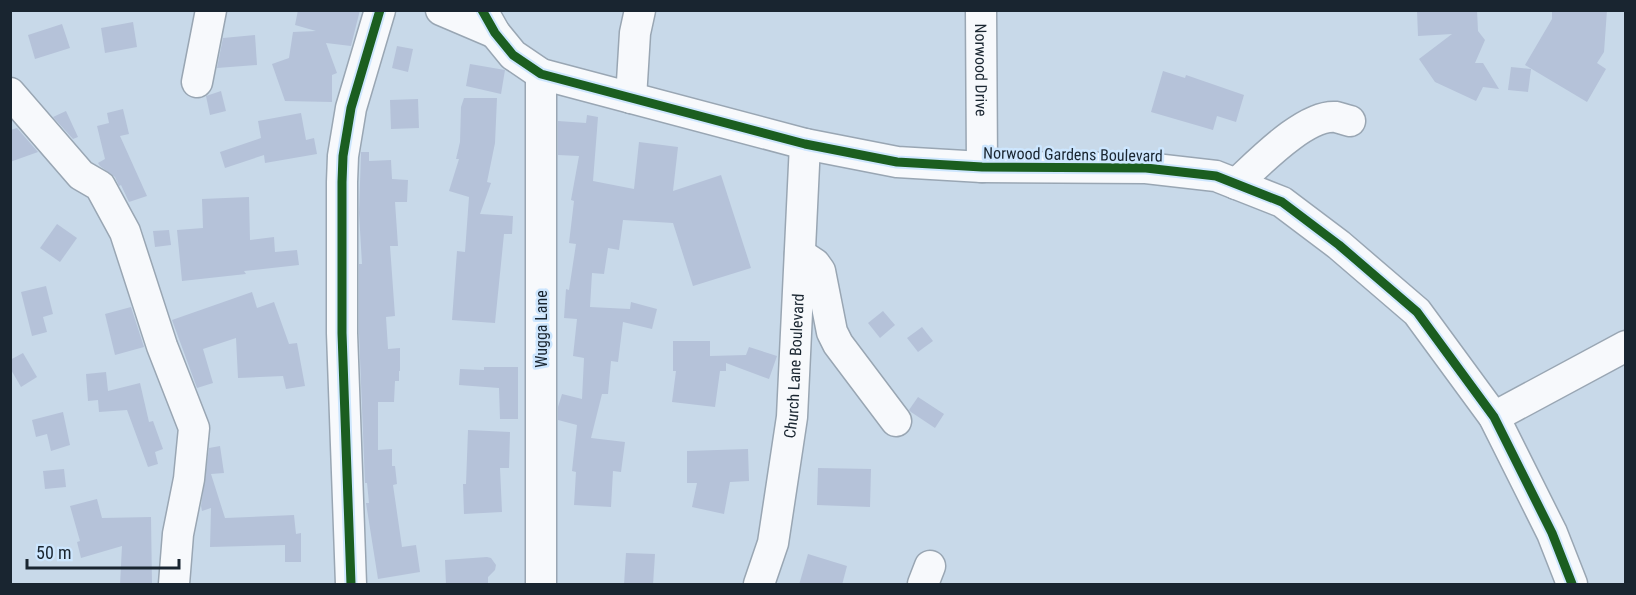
<svg xmlns="http://www.w3.org/2000/svg" width="1636" height="595" viewBox="0 0 1636 595" font-family="'Roboto Condensed',sans-serif">
	<rect width="100%" height="100%" fill="#c8d9e9"/>
	<g fill="#b5c2d9">
		<polygon points="298,10 360,10 351,46 326,43 337,73 332,75 332,102 285,101 272,64 289,58 293,32 316,31 295,25"/>
		<polygon points="1417,10 1477,10 1478,31 1485,40 1475,63 1483,63 1499,89 1483,87 1476,101 1435,82 1419,59 1452,34 1418,36"/>
		<polygon points="1552,10 1607,10 1604,52 1597,63 1606,69 1587,102 1525,65 1552,19"/>
		<polygon points="133,22 137,47 105,53 101,28"/>
		<polygon points="62,24 70,48 35,59 28,35"/>
		<polygon points="255,35 257,65 217,68 223,38"/>
		<polygon points="397,46 413,49 408,72 392,68"/>
		<polygon points="470,64 505,70 501,94 466,86"/>
		<polygon points="1511,67 1531,69 1528,92 1508,90"/>
		<polygon points="1163,71 1185,78 1186,75 1244,95 1236,122 1217,116 1213,130 1151,112"/>
		<polygon points="221,91 226,111 210,115 206,96"/>
		<polygon points="464,98 497,98 495,143 487,182 491,183 480,214 513,216 512,234 504,234 495,323 452,320 457,251 465,252 469,197 449,191 459,159 456,159 460,142 461,107"/>
		<polygon points="418,99 419,128 391,129 390,100"/>
		<polygon points="123,109 129,134 120,136 147,196 129,202 121,185 119,186 115,177 100,166 98,163 105,159 97,126 109,123 107,113"/>
		<polygon points="66,111 78,137 73,139 53,117"/>
		<polygon points="301,113 306,140 314,138 317,154 265,163 264,155 225,168 220,152 261,138 258,121"/>
		<polygon points="587,115 598,117 593,181 634,189 639,142 678,147 673,191 721,175 751,268 693,286 673,223 623,220 619,250 608,248 604,274 592,273 590,307 630,309 631,302 657,309 652,329 623,322 618,362 611,361 608,394 602,394 591,438 625,442 621,472 613,471 611,507 574,505 576,472 572,471 577,425 558,420 558,407 562,394 582,399 584,358 573,356 577,319 564,318 566,289 569,290 576,244 569,243 574,201 571,200 579,156 558,155 558,121 586,123"/>
		<polygon points="17,128 38,152 10,162 10,130"/>
		<polygon points="361,152 369,152 369,161 391,160 392,179 408,180 407,202 395,202 398,246 390,246 395,316 386,317 388,349 400,348 400,371 399,371 399,381 395,381 394,402 378,402 378,450 392,449 392,466 395,466 397,484 393,485 402,547 416,545 420,572 378,579 366,503 369,503 367,483 365,483 359,333 359,264 362,264 359,213"/>
		<polygon points="249,197 250,240 274,237 275,252 297,250 299,265 244,271 246,274 182,281 177,230 203,228 202,199"/>
		<polygon points="57,224 77,238 60,262 40,248"/>
		<polygon points="169,230 171,245 155,247 153,231"/>
		<polygon points="46,286 53,314 43,317 47,332 32,336 21,292"/>
		<polygon points="252,292 257,308 274,302 289,344 297,343 305,386 286,389 283,376 238,378 236,338 203,349 213,383 197,388 172,320"/>
		<polygon points="131,307 144,347 115,355 105,314"/>
		<polygon points="883,311 895,325 880,338 868,323"/>
		<polygon points="922,327 933,341 918,352 907,338"/>
		<polygon points="673,341 710,341 710,356 746,355 749,347 777,356 769,379 726,363 726,371 720,371 715,407 672,402 676,371 673,371"/>
		<polygon points="23,353 37,377 21,387 10,368 10,360"/>
		<polygon points="484,367 518,367 518,419 500,419 499,388 459,385 460,369 484,370"/>
		<polygon points="106,372 108,391 140,383 149,422 153,421 163,449 155,452 158,464 148,467 127,410 99,412 98,400 88,401 86,374"/>
		<polygon points="918,397 944,414 935,428 911,412 909,410"/>
		<polygon points="63,412 70,445 51,451 47,434 36,437 32,420"/>
		<polygon points="468,430 510,432 509,468 500,468 502,512 464,514 463,484 466,484"/>
		<polygon points="220,446 224,473 211,474 225,518 294,515 296,534 301,533 301,562 285,562 285,545 210,547 211,508 202,511 201,506 209,448"/>
		<polygon points="748,449 749,481 730,482 724,514 692,507 697,483 687,483 687,451"/>
		<polygon points="818,468 871,469 870,507 817,505"/>
		<polygon points="64,469 66,487 45,489 43,471"/>
		<polygon points="97,499 102,518 151,517 152,585 120,585 122,546 81,558 77,542 80,541 70,506"/>
		<polygon points="626,553 655,554 653,585 624,585"/>
		<polygon points="808,554 847,566 842,585 799,585"/>
		<polygon points="487,557 491,558 496,565 495,570 488,577 488,585 446,585 445,560"/>
	</g>
	<g fill="none" stroke-linecap="round" stroke-linejoin="round">
		<defs>
			<g id="minor">
				<polyline points="441,10 495,33"/>
				<polyline points="482,10 495,33 513,55 541,74 805,144 897,162 982,167 1146,168 1216,176 1282,202 1339,245 1417,312 1494,417 1552,533 1572,584"/>
				<path id="s1" d="M981 10 982 167"/>
				<polyline points="541,74 541,584"/>
				<polyline points="197,82 211,10"/>
				<polyline points="10,93 81,175 100,186 125,232 162,346 194,428 189,479 178,534 174,584"/>
				<polyline points="631,98 635,33 640,10"/>
				<path d="M1236 184C1258 164 1305 114 1336 117 1340 118 1345 120 1350 121"/>
				<polyline points="800,254 815,264 820,271 832,332 838,344 896,421"/>
				<polyline points="1494,417 1626,346"/>
				<polyline points="351,584 342,333 342,182 343,156 351,108 380,10"/>
				<path id="s2" d="M759 584 773 543 792 417 805 144"/>
				<polyline points="923,584 930,566"/>
			</g>
		</defs>
		<use href="#minor" stroke="#99a6b3" stroke-width="33"/>
		<use href="#minor" stroke="#f7f9fc" stroke-width="30"/>
		<defs>
			<g id="cycleway">
				<polyline points="482,10 495,33 513,55 541,74 805,144 897,162 982,167 1146,168 1216,176 1282,202 1339,245 1417,312 1494,417 1552,533 1572,584"/>
				<polyline points="351,584 342,333 342,182 343,156 351,108 380,10"/>
			</g>
		</defs>
		<use href="#cycleway" stroke="#cde6fe" stroke-width="13"/>
		<use href="#cycleway" stroke="#1b5e20" stroke-width="9"/>
	</g>
	<g text-anchor="middle" stroke-width="5" stroke-linejoin="round" paint-order="stroke">
		<g font-size="16" fill="#192530" stroke="#cde6fe">
			<text dy="6" stroke="none"><textPath href="#s1" startOffset="60">Norwood Drive</textPath></text>
			<text transform="translate(1073 154) rotate(1)" y="6">Norwood Gardens Boulevard</text>
			<text transform="translate(541 329) rotate(-90)" y="6">Wugga Lane</text>
			<text dy="6" stroke="none"><textPath href="#s2" startOffset="222">Church Lane Boulevard</textPath></text>
		</g>
	</g>
	<rect width="1636" height="595" fill="none" stroke="#192530" stroke-width="24"/>
	<path d="M27 559v9h152v-9" fill="none" stroke="#192530" stroke-width="3"/>
	<text x="36" y="559" font-size="18" fill="#192530" stroke="#cde6fe" stroke-width="4.5" paint-order="stroke">50 m</text>
</svg>
